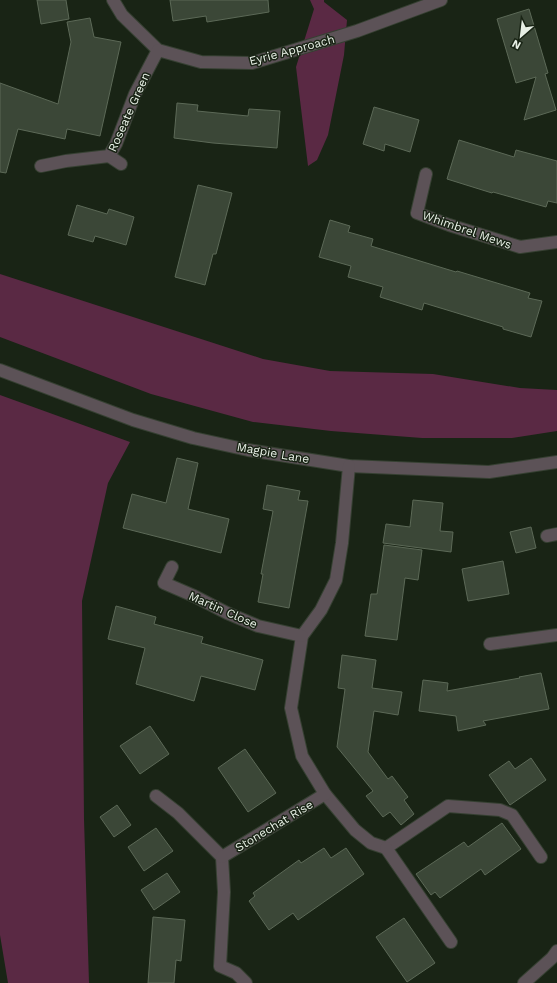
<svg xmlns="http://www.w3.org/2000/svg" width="557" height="983" viewBox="0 0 557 983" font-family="'Work Sans',sans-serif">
	<rect width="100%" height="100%" fill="#192415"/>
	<g fill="#5a2944">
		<polygon points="310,0 324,0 324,2 347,20 344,55 328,135 317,160 308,166 296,67 314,9"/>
		<polygon points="0,274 263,359 330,371 433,374 520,388 557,390 557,431 512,438 422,438 331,431 253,422 151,394 0,337"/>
		<polygon points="0,395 130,442 108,483 82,601 84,819 89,983 8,983 0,935"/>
	</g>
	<g fill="#3b4737" stroke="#5c6957">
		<polygon points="37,0 66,0 69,19 41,24"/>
		<polygon points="170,0 268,0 269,12 207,22 206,16 173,21"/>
		<polygon points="529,9 548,73 545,74 556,110 524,120 536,77 516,83 497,19"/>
		<polygon points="90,18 94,37 121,42 100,136 67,129 65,139 18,129 6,173 0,172 0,83 58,104 71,42 67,22"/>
		<polygon points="177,103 198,105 197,111 248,116 249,109 280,111 277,148 213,143 174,138"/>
		<polygon points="374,107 419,120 410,152 385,144 384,151 363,144"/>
		<polygon points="459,140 514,157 516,150 557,161 557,203 548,201 546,207 493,192 492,193 447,179"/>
		<polygon points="198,185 232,193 216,254 213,254 205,285 175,277"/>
		<polygon points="77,205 107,214 109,209 134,217 126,245 95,236 93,242 68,235"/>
		<polygon points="330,220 350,226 348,232 373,239 371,246 456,272 457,271 530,293 528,298 542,301 531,337 503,329 503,327 424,303 422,310 380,297 383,287 348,277 351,266 319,257"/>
		<polygon points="177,458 198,463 188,509 229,519 221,553 123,528 132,494 166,503"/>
		<polygon points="267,485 300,491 298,500 308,501 289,608 258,602 263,574 261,574 273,511 263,509"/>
		<polygon points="413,500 443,503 440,531 453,532 451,552 383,543 386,524 410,527"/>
		<polygon points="531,527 536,548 516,553 510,532"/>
		<polygon points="384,545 422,550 418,580 405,578 397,640 365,636 371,594 377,594"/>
		<polygon points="503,561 509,594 468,601 462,569"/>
		<polygon points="116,606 156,617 154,624 203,637 201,643 263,660 255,690 201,676 194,701 136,684 145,648 108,639"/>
		<polygon points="342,655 376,660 372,688 402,692 398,715 374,711 368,752 388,779 392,776 408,797 404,800 414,814 401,825 390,812 383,817 366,796 373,791 337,747 345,689 338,688"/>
		<polygon points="541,673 549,709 483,721 486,725 458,731 456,716 419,711 423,680 448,683 447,691 520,678 519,677"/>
		<polygon points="150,726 169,754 140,774 120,746"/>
		<polygon points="245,749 276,793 248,812 218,768"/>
		<polygon points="531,758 546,780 510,805 489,775 509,761 515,769"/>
		<polygon points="117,805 131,825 114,837 100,817"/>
		<polygon points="502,823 521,849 485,875 481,869 440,898 435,892 431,895 416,874 464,842 468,847"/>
		<polygon points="156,828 173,851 144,871 128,847"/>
		<polygon points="324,848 331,858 346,848 364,874 298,920 293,913 269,930 249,901 255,896 253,893 299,860 301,863"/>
		<polygon points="167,873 180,892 154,910 141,890"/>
		<polygon points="153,917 185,920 181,961 176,960 174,983 148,983"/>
		<polygon points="404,918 435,963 407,982 376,937"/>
	</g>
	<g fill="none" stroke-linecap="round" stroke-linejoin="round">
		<defs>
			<g id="minor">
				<polyline points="113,0 122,15 158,50 201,62 252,63 357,31 441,0"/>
				<polyline points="109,156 121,164"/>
				<polyline points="41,166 66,161 109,156 116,144 135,94 158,50"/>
				<polyline points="426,174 417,213 449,225 520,247 557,242"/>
				<polyline points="0,370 133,420 193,438 248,450 349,466 489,472 557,462"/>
				<polyline points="349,466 342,543 336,580 321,610 302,636 291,708 302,756 325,794 355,830 371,843 386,848 448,806 500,810 512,815 541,857"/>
				<polyline points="547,536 557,534"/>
				<polyline points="172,567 164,583 194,596 227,613 258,626 302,636"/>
				<polyline points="490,644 557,635"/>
				<polyline points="156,796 178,813 222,857 224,892 220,966 236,973 246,983"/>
				<polyline points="386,848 451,942"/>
				<polyline points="222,857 325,794"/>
				<polyline points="524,983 552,958 557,951"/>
			</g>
		</defs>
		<use href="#minor" stroke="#364032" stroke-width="14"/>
		<use href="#minor" stroke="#5c5257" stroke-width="12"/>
	</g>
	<g text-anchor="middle" stroke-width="3" stroke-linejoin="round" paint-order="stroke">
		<g font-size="12" fill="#e7efe5" stroke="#192415">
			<text transform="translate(292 50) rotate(-15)" y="4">Eyrie Approach</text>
			<text transform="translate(129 112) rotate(-66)" y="4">Roseate Green</text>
			<text transform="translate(467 230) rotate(19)" y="4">Whimbrel Mews</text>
			<text transform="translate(273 453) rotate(10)" y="4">Magpie Lane</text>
			<text transform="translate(223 610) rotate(24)" y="4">Martin Close</text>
			<text transform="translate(274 826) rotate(-31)" y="4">Stonechat Rise</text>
		</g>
	</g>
	<g transform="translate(521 36) rotate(208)" stroke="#192415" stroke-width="3" paint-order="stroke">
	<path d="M0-3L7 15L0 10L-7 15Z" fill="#e7efe5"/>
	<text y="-6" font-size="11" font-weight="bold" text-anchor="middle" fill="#e7efe5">N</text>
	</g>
</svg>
